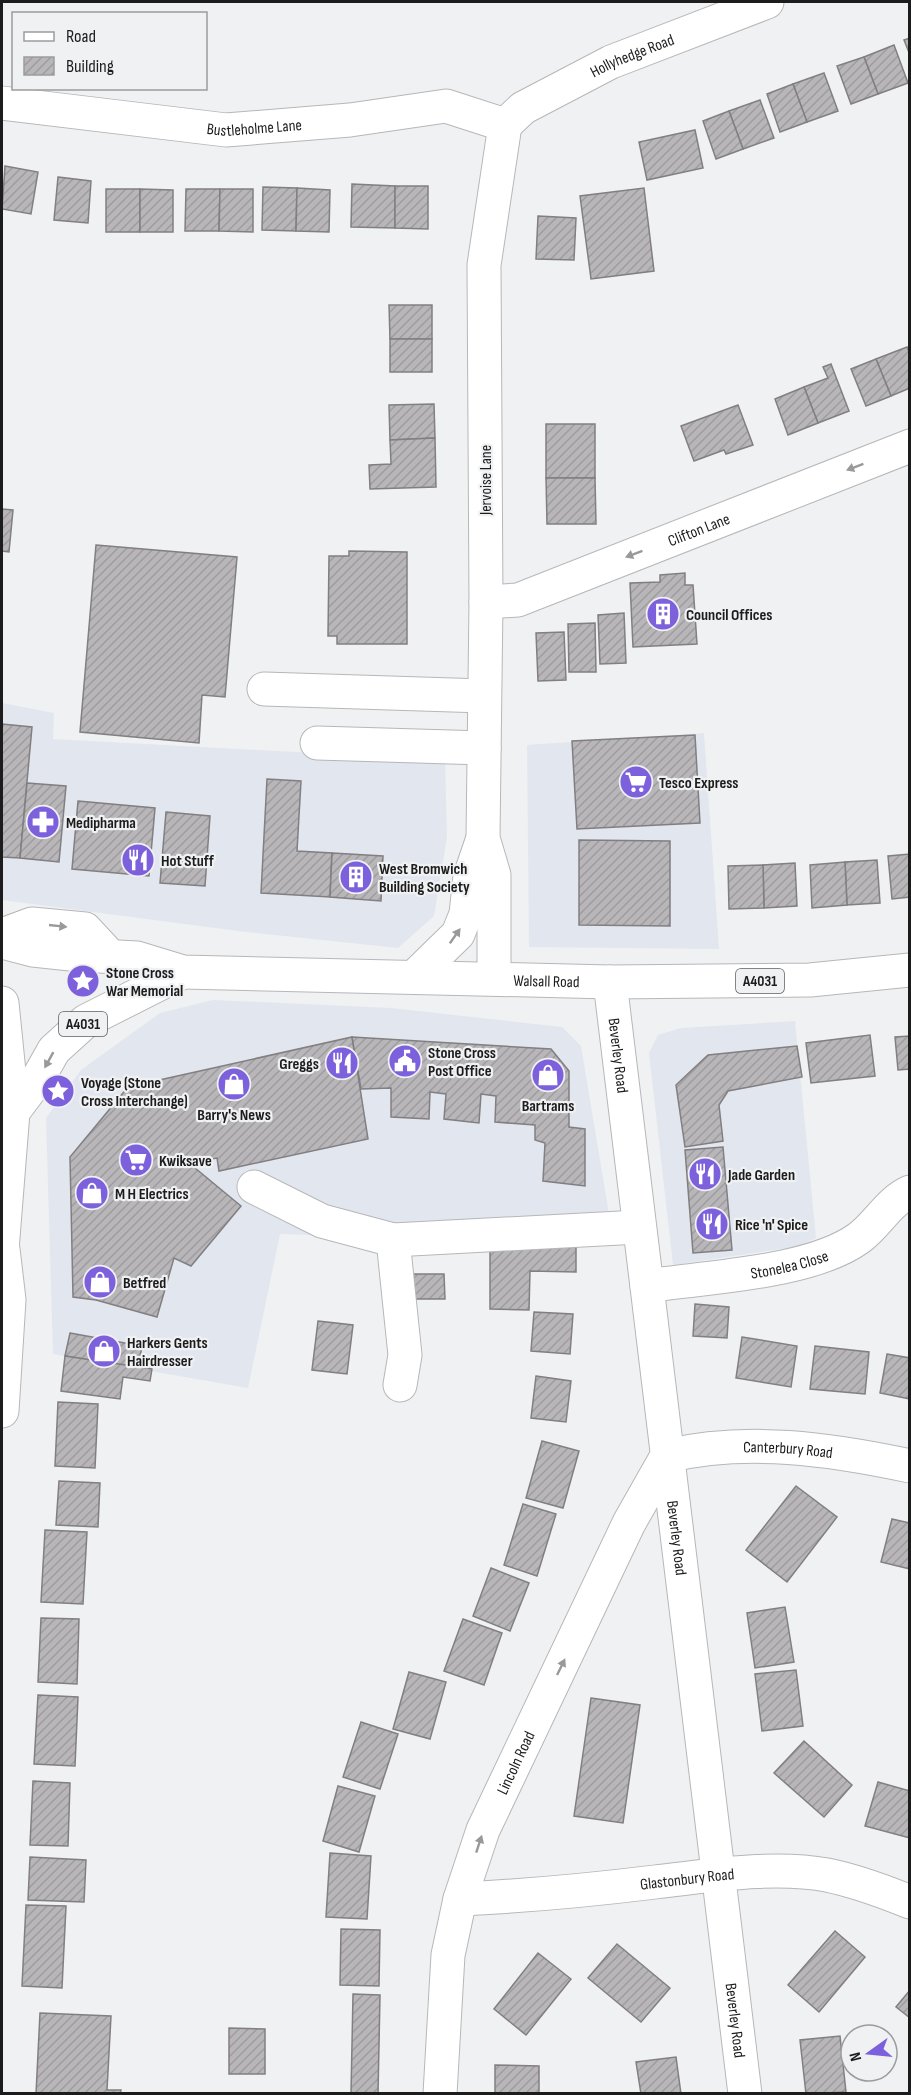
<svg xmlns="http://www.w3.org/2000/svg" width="911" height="2095" viewBox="0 0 911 2095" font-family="'Sofia Sans Condensed',sans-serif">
	<defs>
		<pattern id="building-hatch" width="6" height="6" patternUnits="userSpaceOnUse" patternTransform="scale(1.5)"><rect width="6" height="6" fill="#b8b6b8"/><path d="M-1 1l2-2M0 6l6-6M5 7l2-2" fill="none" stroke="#9e9c9e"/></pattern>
	</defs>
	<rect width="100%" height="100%" fill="#f0f1f3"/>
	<g fill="#e2e6ef">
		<polygon points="2,703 54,713 53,739 445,760 447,837 434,916 398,948 238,931 2,900"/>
		<polygon points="704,733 719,949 529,947 527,745"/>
		<polygon points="213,1000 391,1008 562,1027 581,1046 614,1244 280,1234 248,1388 53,1354 46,1118 81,1070 160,1013"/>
		<polygon points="795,1021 816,1238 800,1246 673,1265 649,1053 658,1035 681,1028"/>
	</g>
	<g fill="url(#building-hatch)" stroke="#817f81" stroke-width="1.5">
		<polygon points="910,38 910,55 904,40"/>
		<polygon points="894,45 908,83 878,94 864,57"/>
		<polygon points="864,57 878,94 851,104 837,66"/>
		<polygon points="824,73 838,111 807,122 793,84"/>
		<polygon points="793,84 807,122 780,132 767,94"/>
		<polygon points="760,100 774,138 743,149 729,111"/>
		<polygon points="729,111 743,149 716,159 703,121"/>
		<polygon points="695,130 703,168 647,180 639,142"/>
		<polygon points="5,166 38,172 31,214 2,209"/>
		<polygon points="58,177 91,181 88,223 54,220"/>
		<polygon points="352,184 395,186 395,228 351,227"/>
		<polygon points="395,186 428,186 428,229 395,228"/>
		<polygon points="263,187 297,188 296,231 262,230"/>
		<polygon points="297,188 330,190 329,232 296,231"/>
		<polygon points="644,188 654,271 591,279 580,196"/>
		<rect x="106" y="189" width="34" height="43"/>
		<polygon points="140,189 173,190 173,232 140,232"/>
		<polygon points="186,189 220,189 219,231 185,231"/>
		<polygon points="220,189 253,189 253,232 219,231"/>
		<polygon points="538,216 576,218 574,260 536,259"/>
		<polygon points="389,305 432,305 432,339 390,339"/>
		<rect x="390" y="339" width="42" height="33"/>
		<polygon points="907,347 910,354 910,388 891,396 876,359"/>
		<polygon points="876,359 891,396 866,406 851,369"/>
		<polygon points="831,364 849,411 818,423 804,387 828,378 823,367"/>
		<polygon points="804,387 818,423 788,435 775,399"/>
		<polygon points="434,404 435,438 390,440 389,405"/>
		<polygon points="738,405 753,445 726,454 724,450 694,461 681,426"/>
		<rect x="546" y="424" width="49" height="54"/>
		<polygon points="435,438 436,487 370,489 369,465 391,464 390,440"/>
		<polygon points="546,478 595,478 596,524 547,524"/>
		<polygon points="2,509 13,510 9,552 2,551"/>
		<polygon points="96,545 237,557 225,697 202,695 199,743 80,732"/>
		<polygon points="349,551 407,552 407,644 337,644 337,636 328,636 329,556 349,556"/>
		<polygon points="685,573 685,585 693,585 697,644 633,647 630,583 660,582 660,575"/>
		<polygon points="624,613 626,663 600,664 598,615"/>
		<polygon points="595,623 596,672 569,672 568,624"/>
		<polygon points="564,632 566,680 538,681 536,633"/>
		<polygon points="2,724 32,727 20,858 2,857"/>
		<polygon points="695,735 700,823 577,829 572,741"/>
		<polygon points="267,779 301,781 297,851 332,853 330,897 261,893"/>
		<polygon points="27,783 66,786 59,862 20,858"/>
		<polygon points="78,801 155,808 149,876 72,869"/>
		<polygon points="166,812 210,816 205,886 160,883"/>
		<polygon points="579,840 670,841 670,926 579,925"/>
		<polygon points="332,853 383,856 381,901 330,897"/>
		<polygon points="910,854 910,897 892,899 888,856"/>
		<polygon points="877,860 880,903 847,905 845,862"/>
		<polygon points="845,862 847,905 812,908 810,865"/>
		<polygon points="795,863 797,906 764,908 763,865"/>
		<polygon points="763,865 764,908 729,909 728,866"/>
		<polygon points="870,1035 875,1076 811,1083 806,1043"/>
		<polygon points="910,1036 910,1069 898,1070 895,1037"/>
		<polygon points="352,1037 368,1139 219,1171 217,1158 189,1163 241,1206 191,1266 174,1258 157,1317 96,1300 73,1297 70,1157 128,1087"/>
		<polygon points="352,1037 551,1049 569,1071 569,1127 585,1129 585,1186 543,1181 545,1143 535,1140 535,1125 495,1122 496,1096 481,1094 479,1123 444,1119 446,1094 430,1092 429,1119 391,1117 391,1088 361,1089"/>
		<polygon points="797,1046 802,1077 728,1091 719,1105 723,1141 685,1147 676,1085 708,1055"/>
		<polygon points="723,1147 732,1250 693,1253 685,1150"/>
		<polygon points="490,1239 576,1240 576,1272 530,1271 529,1310 490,1309"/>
		<polygon points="405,1274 444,1274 445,1299 406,1299"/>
		<polygon points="695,1304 729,1307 727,1338 693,1336"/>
		<polygon points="534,1312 573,1314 570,1354 531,1351"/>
		<polygon points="318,1321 353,1325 347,1374 312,1370"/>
		<polygon points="70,1333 142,1346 138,1368 65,1356"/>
		<polygon points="742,1337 797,1346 791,1387 736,1378"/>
		<polygon points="815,1346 869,1352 865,1394 810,1389"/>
		<polygon points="887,1354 910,1358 910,1399 880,1393"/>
		<polygon points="65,1356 152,1369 150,1381 123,1377 120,1399 61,1391"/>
		<polygon points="536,1376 571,1381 566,1422 531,1418"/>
		<polygon points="58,1402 98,1404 95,1468 55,1466"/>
		<polygon points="542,1441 579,1451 563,1508 526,1498"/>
		<polygon points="59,1481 100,1483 98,1527 56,1525"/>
		<polygon points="796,1486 837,1517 787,1582 746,1550"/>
		<polygon points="523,1504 556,1514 537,1576 504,1565"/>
		<polygon points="892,1519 910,1523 910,1569 881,1562"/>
		<polygon points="45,1530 87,1532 83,1604 41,1602"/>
		<polygon points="491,1568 529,1583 510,1631 473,1616"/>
		<polygon points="785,1607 794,1662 755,1668 747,1613"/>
		<polygon points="41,1618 79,1619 77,1684 38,1682"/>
		<polygon points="463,1619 502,1633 484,1685 444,1671"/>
		<polygon points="796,1670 803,1726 762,1731 755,1674"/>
		<polygon points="409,1672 446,1682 430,1739 393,1729"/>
		<polygon points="38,1695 78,1697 75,1766 34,1764"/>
		<polygon points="591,1698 640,1705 623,1823 574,1816"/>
		<polygon points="361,1722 398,1734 380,1789 343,1777"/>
		<polygon points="804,1741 852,1785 824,1817 774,1773"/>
		<polygon points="33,1781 70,1783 68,1846 30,1845"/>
		<polygon points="878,1782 910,1791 910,1838 865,1826"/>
		<polygon points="338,1786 375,1796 359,1852 323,1841"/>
		<polygon points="330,1853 371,1856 367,1919 326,1917"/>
		<polygon points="30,1857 86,1860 84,1902 28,1900"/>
		<polygon points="26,1905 66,1906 62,1988 22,1986"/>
		<polygon points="341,1929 380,1930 379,1986 340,1985"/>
		<polygon points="835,1931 865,1957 819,2012 788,1985"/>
		<polygon points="617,1944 670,1988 641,2022 588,1978"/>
		<polygon points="538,1953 571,1979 526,2035 494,2009"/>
		<polygon points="910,1990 910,2018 896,2007"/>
		<polygon points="353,1994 380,1995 378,2094 351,2094"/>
		<polygon points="40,2013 111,2016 107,2090 121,2090 120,2094 36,2094"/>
		<polygon points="229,2028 265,2029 265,2074 229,2074"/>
		<polygon points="840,2036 846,2092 806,2094 800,2040"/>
		<polygon points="676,2057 681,2094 641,2094 636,2062"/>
		<polygon points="495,2065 539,2066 539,2094 495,2094"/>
	</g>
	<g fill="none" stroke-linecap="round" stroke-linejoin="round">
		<defs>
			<g id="minor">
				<path id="s1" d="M2 103 226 130 350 120 446 106 505 125"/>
				<path id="s2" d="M505 125 523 108 611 62 767 2"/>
				<path id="s3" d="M486 602 518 600 910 446"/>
				<polyline points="264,689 484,696"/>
				<polyline points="317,743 484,748"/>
				<polyline points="2,935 32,924 85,929 111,957"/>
				<polyline points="414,977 458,934 466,914 470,876 483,838"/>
				<polyline points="494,978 494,875 483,838 486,602 484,265 505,125"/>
				<path id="s4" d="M610 982 745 2094"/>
				<polyline points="254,1187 322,1221 393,1240 405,1355 400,1385"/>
				<polyline points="393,1240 639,1227"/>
				<path id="s5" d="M647 1286C707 1277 811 1273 859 1238 878 1224 888 1202 910 1192"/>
				<polyline points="2,1411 9,1300 3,1249"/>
				<path id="s6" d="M460 1899C526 1896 590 1890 655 1882 710 1876 772 1865 827 1875 856 1881 883 1891 910 1902"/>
				<path id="s7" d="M440 2094 448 1955 460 1899 483 1830 629 1523 667 1456C747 1437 830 1449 910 1466"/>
			</g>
			<g id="major">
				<path id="s8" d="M2 942 33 950 80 955 137 958 183 972 610 982 810 980 910 970"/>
				<polyline points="2,1003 13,1112 2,1250"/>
				<polyline points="13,1112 37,1080 54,1050 86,1021 183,972"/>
			</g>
		</defs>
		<use href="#minor" stroke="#b6b7b9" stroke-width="35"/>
		<use href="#major" stroke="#b6b7b9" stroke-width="35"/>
		<use href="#minor" stroke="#fff" stroke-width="33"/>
		<use href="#major" stroke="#fff" stroke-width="33"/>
	</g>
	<defs><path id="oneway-solid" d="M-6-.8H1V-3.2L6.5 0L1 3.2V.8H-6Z" transform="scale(1.5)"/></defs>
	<g fill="#999">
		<use href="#oneway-solid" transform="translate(855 467) rotate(159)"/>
		<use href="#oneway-solid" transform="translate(634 554) rotate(159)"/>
		<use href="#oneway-solid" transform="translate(58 926) rotate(6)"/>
		<use href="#oneway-solid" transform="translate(455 936) rotate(-55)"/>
		<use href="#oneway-solid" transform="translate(49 1060) rotate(119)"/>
		<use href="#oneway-solid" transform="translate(561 1667) rotate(-64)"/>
		<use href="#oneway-solid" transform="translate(479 1844) rotate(-72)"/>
	</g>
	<defs>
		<symbol id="building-disc" viewBox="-11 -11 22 22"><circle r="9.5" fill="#7d61dc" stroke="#f0f1f3"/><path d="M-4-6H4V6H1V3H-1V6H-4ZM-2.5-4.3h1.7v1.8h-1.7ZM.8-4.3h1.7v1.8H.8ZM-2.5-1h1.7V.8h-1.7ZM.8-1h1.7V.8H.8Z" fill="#fff"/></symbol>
		<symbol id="supermarket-disc" viewBox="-11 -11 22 22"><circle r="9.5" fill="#7d61dc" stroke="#f0f1f3"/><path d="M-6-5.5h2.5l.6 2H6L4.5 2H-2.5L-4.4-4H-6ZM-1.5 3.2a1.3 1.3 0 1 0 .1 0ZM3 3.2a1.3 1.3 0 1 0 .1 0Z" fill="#fff"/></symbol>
		<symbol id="pharmacy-disc" viewBox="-11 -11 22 22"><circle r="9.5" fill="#7d61dc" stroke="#f0f1f3"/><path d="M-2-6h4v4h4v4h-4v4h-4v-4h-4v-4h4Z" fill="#fff"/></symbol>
		<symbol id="restaurant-disc" viewBox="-11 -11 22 22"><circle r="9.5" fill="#7d61dc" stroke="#f0f1f3"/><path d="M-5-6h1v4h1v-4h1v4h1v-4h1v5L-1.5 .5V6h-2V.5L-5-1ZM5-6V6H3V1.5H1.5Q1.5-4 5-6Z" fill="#fff"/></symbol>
		<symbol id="sight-disc" viewBox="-11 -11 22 22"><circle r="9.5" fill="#7d61dc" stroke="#f0f1f3"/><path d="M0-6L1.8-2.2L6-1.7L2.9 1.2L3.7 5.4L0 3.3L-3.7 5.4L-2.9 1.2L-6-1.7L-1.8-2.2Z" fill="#fff"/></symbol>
		<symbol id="civic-disc" viewBox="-11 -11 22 22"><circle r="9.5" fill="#7d61dc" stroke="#f0f1f3"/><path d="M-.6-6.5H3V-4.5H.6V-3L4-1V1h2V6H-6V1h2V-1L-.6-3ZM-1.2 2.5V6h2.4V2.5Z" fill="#fff"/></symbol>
		<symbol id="shop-disc" viewBox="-11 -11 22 22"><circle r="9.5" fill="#7d61dc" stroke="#f0f1f3"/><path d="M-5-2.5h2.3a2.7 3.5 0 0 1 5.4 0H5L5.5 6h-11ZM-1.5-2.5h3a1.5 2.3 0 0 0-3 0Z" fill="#fff"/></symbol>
	</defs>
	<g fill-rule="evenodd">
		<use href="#building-disc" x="644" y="595" width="38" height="38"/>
		<use href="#supermarket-disc" x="617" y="763" width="38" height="38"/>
		<use href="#pharmacy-disc" x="24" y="803" width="38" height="38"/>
		<use href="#restaurant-disc" x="119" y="841" width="38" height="38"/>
		<use href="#building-disc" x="337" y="858" width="38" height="38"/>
		<use href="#sight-disc" x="64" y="962" width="38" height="38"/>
		<use href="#civic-disc" x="386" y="1042" width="38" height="38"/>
		<use href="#restaurant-disc" x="323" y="1044" width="38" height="38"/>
		<use href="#shop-disc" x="529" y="1056" width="38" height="38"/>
		<use href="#shop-disc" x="215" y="1065" width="38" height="38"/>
		<use href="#sight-disc" x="39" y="1072" width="38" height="38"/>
		<use href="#supermarket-disc" x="117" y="1141" width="38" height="38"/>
		<use href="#restaurant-disc" x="686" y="1155" width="38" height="38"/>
		<use href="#shop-disc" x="73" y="1174" width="38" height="38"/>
		<use href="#restaurant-disc" x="693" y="1205" width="38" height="38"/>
		<use href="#shop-disc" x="81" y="1263" width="38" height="38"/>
		<use href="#shop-disc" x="85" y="1332" width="38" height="38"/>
	</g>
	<g text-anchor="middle" stroke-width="4.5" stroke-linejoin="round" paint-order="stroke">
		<g fill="#f0f1f3" stroke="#5c5c5d" stroke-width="1.5">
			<rect x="736" y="969" width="48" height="24" rx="4.5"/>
			<rect x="59" y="1012" width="48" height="24" rx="4.5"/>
		</g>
		<g font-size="15" font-weight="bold" fill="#1c1c1d">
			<text x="760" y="986">A4031</text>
			<text x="83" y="1029">A4031</text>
		</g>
		<g font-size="16" fill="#1c1c1d" stroke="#f0f1f3">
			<text dy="6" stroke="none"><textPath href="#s2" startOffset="146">Hollyhedge Road</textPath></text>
			<text dy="6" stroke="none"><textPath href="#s1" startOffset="254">Bustleholme Lane</textPath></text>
			<text transform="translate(485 480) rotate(-90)" y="6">Jervoise Lane</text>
			<text dy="6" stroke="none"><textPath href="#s3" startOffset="226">Clifton Lane</textPath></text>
			<text dy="6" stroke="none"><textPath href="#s8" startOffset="548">Walsall Road</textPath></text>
			<text dy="6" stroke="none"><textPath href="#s4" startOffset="74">Beverley Road</textPath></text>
			<text dy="6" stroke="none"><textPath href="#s5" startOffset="144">Stonelea Close</textPath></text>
			<text dy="6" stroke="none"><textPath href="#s7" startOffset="808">Canterbury Road</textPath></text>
			<text dy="6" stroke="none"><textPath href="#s4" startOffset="560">Beverley Road</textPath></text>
			<text dy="6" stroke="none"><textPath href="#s7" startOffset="344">Lincoln Road</textPath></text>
			<text dy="6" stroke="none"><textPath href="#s6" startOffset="228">Glastonbury Road</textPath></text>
			<text dy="6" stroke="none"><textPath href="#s4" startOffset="1046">Beverley Road</textPath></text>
		</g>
		<g font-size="16" font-weight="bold" fill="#1c1c1d" stroke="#f0f1f3" text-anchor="start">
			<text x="686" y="620">Council Offices</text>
			<text x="659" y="788">Tesco Express</text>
			<text x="66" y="828">Medipharma</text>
			<text x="161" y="866">Hot Stuff</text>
			<text x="379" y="874">West Bromwich<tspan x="379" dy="18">Building Society</tspan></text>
			<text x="106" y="978">Stone Cross<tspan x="106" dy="18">War Memorial</tspan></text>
			<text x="428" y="1058">Stone Cross<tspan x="428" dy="18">Post Office</tspan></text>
			<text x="319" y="1069" text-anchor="end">Greggs</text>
			<text x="81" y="1088">Voyage (Stone<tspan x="81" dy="18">Cross Interchange)</tspan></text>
			<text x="548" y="1111" text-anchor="middle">Bartrams</text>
			<text x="234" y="1120" text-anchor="middle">Barry's News</text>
			<text x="159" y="1166">Kwiksave</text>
			<text x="728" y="1180">Jade Garden</text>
			<text x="115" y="1199">M H Electrics</text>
			<text x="735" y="1230">Rice 'n' Spice</text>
			<text x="123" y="1288">Betfred</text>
			<text x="127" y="1348">Harkers Gents<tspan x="127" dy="18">Hairdresser</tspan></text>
		</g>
	</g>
	<rect width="911" height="2095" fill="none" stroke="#1c1c1d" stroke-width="6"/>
	<rect x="12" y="12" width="195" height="78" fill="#f0f1f3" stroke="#9b9c9d" stroke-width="1.5"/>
	<rect x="24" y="32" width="30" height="9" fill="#ffffff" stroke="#9b9c9d" stroke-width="1.5"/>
	<text x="66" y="42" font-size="18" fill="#1c1c1d">Road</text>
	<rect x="24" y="57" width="30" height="18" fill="url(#building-hatch)" stroke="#9b9c9d" stroke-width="1.5"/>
	<text x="66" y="72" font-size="18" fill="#1c1c1d">Building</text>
	<g transform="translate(869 2053) rotate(255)"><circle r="28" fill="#f0f1f3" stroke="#9b9c9d" stroke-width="1.5"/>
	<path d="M0-4.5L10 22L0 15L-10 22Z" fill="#7d61dc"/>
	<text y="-9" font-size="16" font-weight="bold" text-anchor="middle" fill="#1c1c1d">N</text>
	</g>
</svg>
